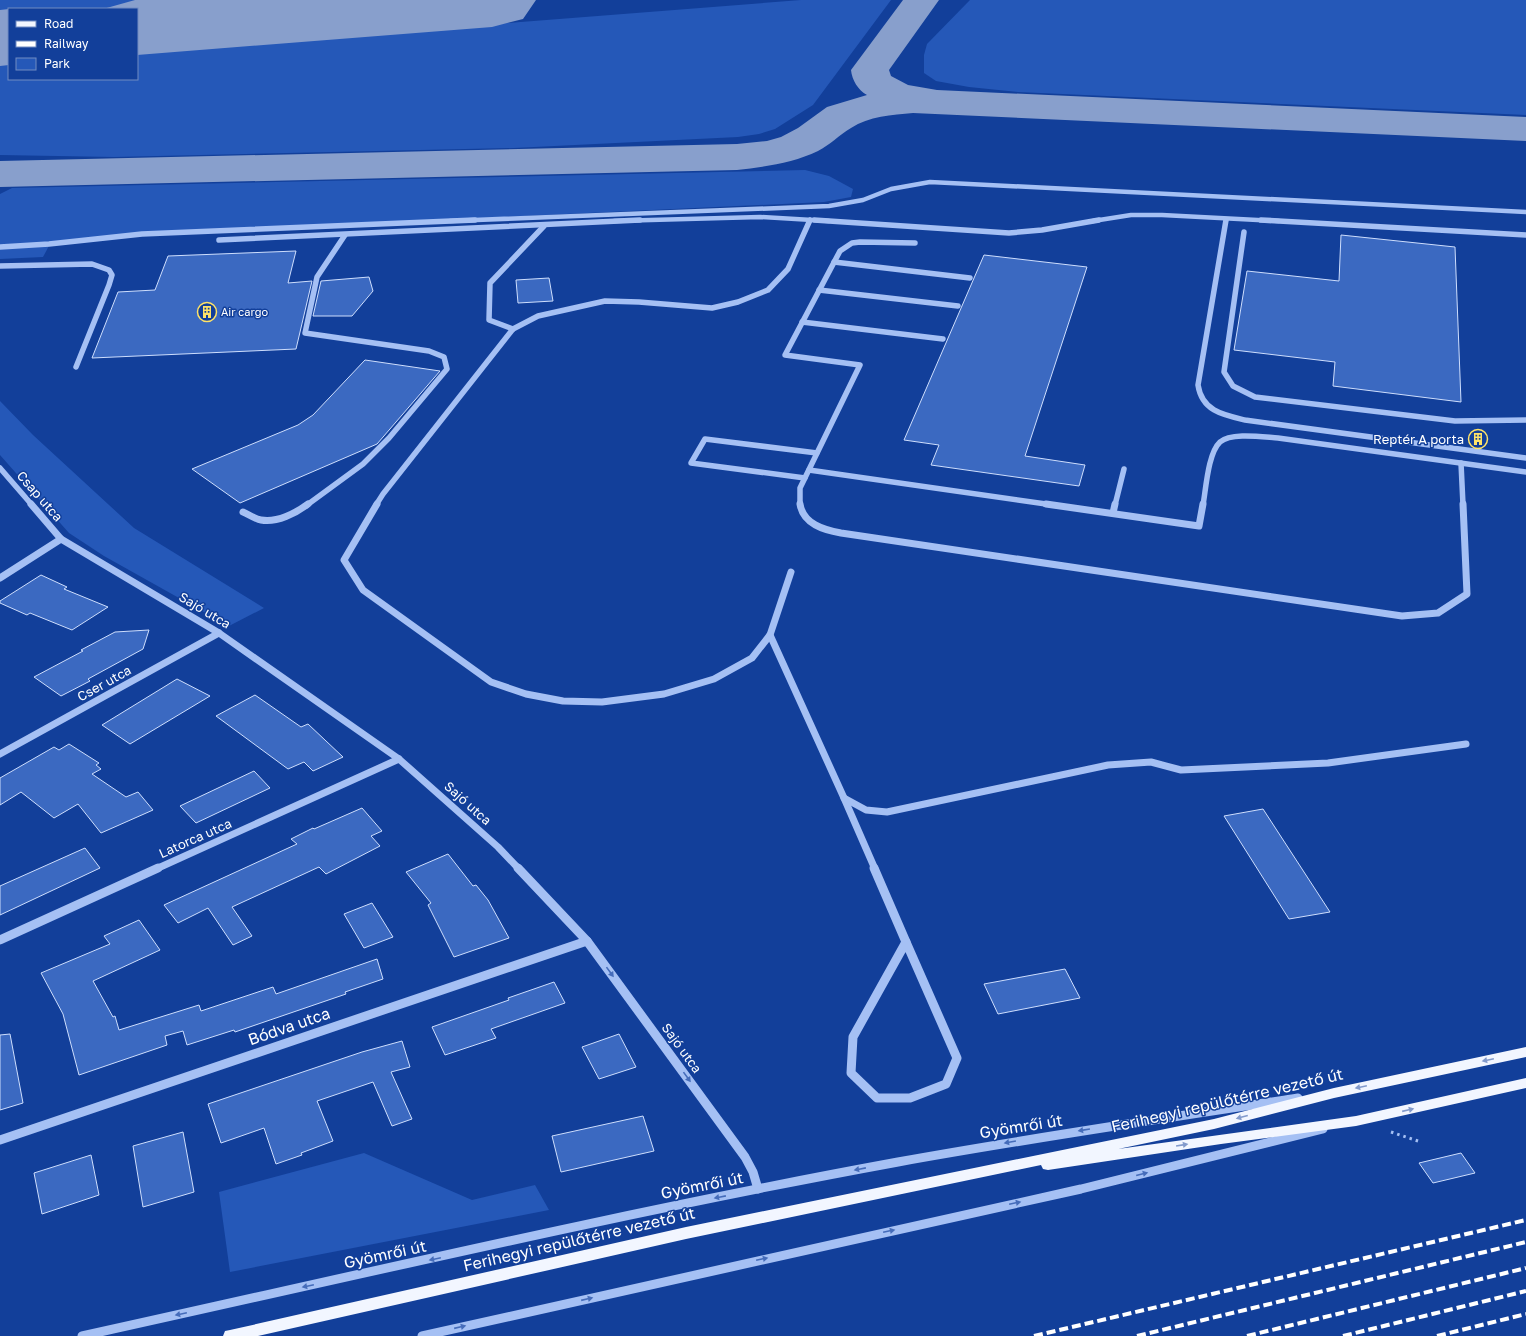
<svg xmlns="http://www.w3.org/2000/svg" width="1526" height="1336" viewBox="0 0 1526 1336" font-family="'Golos Text',sans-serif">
	<rect width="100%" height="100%" fill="#123f9a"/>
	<g fill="#2558b8">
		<polygon points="0,0 214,0 93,9 9,9 9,15 0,16"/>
		<polygon points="801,0 891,0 813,105 775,129 759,134 738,137 514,148 114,157 0,155 0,63 9,63 9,79 137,79 137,52"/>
		<polygon points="970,0 1526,0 1526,115 1018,92 969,87 936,81 924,73 924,55 927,44"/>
		<polygon points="805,170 829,176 853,189 851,197 824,202 142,234 50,244 43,257 0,259 0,194 12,188"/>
		<polygon points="0,401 33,435 134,528 264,608 229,626 104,556 69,533 0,455"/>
		<polygon points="364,1153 472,1200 535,1185 549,1210 230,1272 219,1192"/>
	</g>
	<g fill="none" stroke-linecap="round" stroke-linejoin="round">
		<g fill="#889fcc" fill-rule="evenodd">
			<path d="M903 0H939L889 70 891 76 908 85 937 90 1526 117V141L913 113C892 115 869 116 851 128 839 135 830 145 818 151 793 163 764 167 737 170L0 187V161L737 144 767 141 781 137 798 128 827 107 867 95C858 90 852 80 851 70Z"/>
			<polygon points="9,29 9,51 0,52 0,30"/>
		</g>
		<g fill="#889fcc" fill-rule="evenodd">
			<polygon points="135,0 536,0 523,19 492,27 137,55 137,9 103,9"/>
			<polygon points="9,9 9,65 0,66 0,10"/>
		</g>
	</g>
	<g fill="#3b69c1" stroke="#cedefd">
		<polygon points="1341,235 1455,247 1461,402 1333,386 1335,362 1234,350 1247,271 1339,281"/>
		<polygon points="296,251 288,283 312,281 296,349 92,358 118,292 155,290 168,256"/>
		<polygon points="984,255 1087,267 1025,456 1085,465 1079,486 931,465 939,445 904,440"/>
		<polygon points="369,277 373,291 352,316 313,316 321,281"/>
		<polygon points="549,278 553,301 518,303 516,280"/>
		<polygon points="365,360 440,371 377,444 240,503 192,469 298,425 313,415"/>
		<polygon points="41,575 67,587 64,589 108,607 72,630 30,613 27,615 0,603 0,601"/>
		<polygon points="149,630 143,649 88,679 90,681 61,696 34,677 83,651 81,650 115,632"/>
		<polygon points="177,679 210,696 130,744 102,725"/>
		<polygon points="255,695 301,727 308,724 343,757 313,771 304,762 288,769 216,716"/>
		<polygon points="69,744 99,763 96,765 101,769 92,774 126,797 138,792 153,810 101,833 78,804 54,818 21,792 0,805 0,778 54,747 59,750"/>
		<polygon points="254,771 270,788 196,823 180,806"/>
		<polygon points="362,808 382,831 371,836 380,846 326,874 319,867 232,907 252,936 233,945 208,908 178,923 164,905 297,844 291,839 313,828 314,829"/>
		<polygon points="1263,809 1330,912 1289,919 1224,816"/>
		<polygon points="85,848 100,868 0,915 0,886"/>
		<polygon points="448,854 473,886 476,885 488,900 509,938 454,957 428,905 431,903 406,872"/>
		<polygon points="372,903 393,937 364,948 344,914"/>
		<polygon points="139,920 160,950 93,981 113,1017 115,1016 119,1030 199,1005 201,1011 273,987 276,994 377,959 383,979 345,992 346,994 235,1032 234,1030 187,1045 183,1031 165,1036 167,1045 79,1075 63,1014 41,973 110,944 104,936"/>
		<polygon points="1065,969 1080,998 998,1014 984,984"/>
		<polygon points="554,982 565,1003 491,1029 496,1038 445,1055 432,1027 509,1000 508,998"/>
		<polygon points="10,1034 23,1103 0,1110 0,1035"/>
		<polygon points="619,1034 636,1067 599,1079 582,1047"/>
		<polygon points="402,1041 410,1067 391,1072 412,1119 392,1126 373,1082 317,1101 333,1141 301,1153 302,1155 276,1164 264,1128 221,1143 208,1104 362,1052"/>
		<polygon points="643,1116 654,1151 561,1172 552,1136"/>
		<polygon points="183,1132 194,1192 143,1207 133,1146"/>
		<polygon points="1461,1153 1475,1173 1433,1183 1419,1163"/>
		<polygon points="91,1155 99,1195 42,1214 34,1173"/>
	</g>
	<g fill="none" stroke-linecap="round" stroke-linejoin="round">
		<polyline stroke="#a5c0f4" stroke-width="3" stroke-dasharray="2.5 4" stroke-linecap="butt" points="1391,1132 1421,1142"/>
		<g stroke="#a5c0f4" stroke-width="4.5">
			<polyline points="450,221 829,206 863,200 891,189 930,182 1526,212"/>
			<polyline points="614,221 760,217 829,221"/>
			<polyline points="809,221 810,220"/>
			<polyline points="1093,221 1131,215 1162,215 1279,221"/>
			<polyline points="1226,221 1226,219"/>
		</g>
		<g stroke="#a5c0f4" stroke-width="5.5">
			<polyline points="814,220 1009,233 1042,230 1099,220"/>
			<path d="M1226 220 1198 385C1202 411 1223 415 1245 420L1526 458"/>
			<polyline points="1261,220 1526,235"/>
			<polyline points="1244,232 1224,372 1233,386 1255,397 1455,421 1526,420"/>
			<polyline points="219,240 640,220"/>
			<polyline points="0,247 49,244 142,234 475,220"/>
			<polyline points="834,262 970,278"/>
			<polyline points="0,266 92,264 109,270 112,275 109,285 76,367"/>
			<polyline points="819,290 958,306"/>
			<polyline points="802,322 943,339"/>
			<polyline points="513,329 489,320 490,283 544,226"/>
			<polyline points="1461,463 1463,505"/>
			<polyline points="0,468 32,505"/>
			<polyline points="809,470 1053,505"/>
			<polyline points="805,478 691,463 705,439 817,453"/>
			<polyline points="307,505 363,464 389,438 447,369 444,357 429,351 305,333 317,277 345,235"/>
			<polyline points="376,505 383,494 513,329 538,316 605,301 639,302 712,308 738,302 768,290 788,269 810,220"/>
			<polyline points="800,505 800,488 860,365 785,355 840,251 852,243 860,242 915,243"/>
			<polyline points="1115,505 1124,469"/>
			<path d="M1203 505C1206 489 1208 453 1220 442 1231 432 1263 437 1278 438L1526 472"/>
		</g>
		<g stroke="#a5c0f4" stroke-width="7">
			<polyline points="31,504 61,539 219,633 399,759 498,847 519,869"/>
			<polyline points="377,504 344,560 363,590 491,682 526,694 563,701 602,702 664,694 714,679 752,658 770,635 791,572"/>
			<path d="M800 504C803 524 824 530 841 533L1402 616 1438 613 1467 594 1463 504"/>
			<polyline points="1046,504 1199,526 1203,504"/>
			<path d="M243 512C248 514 255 519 261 520 277 523 296 513 308 504"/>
			<polyline points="1113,513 1115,504"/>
			<polyline points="0,578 61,539"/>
			<polyline points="770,635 844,798 866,810 887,812 1108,765 1151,762 1181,770 1328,763 1466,744"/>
			<polyline points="0,754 219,633"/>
			<polyline points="844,798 875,869"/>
			<polyline points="156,869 399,759"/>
		</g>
		<g stroke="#a5c0f4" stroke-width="9">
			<polyline points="518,868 587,941 745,1157 753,1172 758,1189"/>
			<polyline points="874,868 906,942"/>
			<polyline points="0,940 158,868"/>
			<polygon points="906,942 957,1058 946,1084 910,1098 877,1098 851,1073 853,1037"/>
			<polyline points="0,1140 587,941"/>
			<path d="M82 1336C354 1276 625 1212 898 1162 1031 1138 1165 1118 1298 1098"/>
			<polyline points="422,1336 1081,1189 1323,1129"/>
		</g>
		<polygon fill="#f2f6ff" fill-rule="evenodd" points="1526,1047 1526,1057 1334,1098 1214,1129 1118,1149 1356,1116 1526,1078 1526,1088 1356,1126 1221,1144 1048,1170 1043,1169 1041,1165 686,1239 258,1336 223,1336 225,1331 230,1330 686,1227 1214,1119 1334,1088"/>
		<g stroke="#fff" stroke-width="4" stroke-dasharray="9 4" stroke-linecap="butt">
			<polyline points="1034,1336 1526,1220"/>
			<polyline points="1137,1336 1526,1242"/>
			<polyline points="1247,1336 1526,1268"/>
			<polyline points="1343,1336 1526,1291"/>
			<polyline points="1437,1336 1526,1314"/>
		</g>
	</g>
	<defs><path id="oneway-solid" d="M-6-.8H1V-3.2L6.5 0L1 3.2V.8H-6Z"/></defs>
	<g fill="#456cba">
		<use href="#oneway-solid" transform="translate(610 972) rotate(54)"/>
		<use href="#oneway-solid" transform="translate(687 1077) rotate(54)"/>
		<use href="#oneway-solid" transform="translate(1084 1130) rotate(171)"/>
		<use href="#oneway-solid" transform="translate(1010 1142) rotate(170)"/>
		<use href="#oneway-solid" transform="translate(860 1169) rotate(169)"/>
		<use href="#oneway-solid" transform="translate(1142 1174) rotate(-14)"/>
		<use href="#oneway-solid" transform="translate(720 1197) rotate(169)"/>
		<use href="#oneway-solid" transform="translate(1015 1203) rotate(-12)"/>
		<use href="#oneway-solid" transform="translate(889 1231) rotate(-12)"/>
		<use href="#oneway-solid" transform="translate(435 1259) rotate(168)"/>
		<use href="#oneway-solid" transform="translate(762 1259) rotate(-12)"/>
		<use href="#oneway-solid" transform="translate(308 1286) rotate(168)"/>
		<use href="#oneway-solid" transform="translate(587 1299) rotate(-13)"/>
		<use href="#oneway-solid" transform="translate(181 1314) rotate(168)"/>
		<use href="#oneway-solid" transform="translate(460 1327) rotate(-13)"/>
	</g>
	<g fill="#829acc">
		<use href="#oneway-solid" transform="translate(1488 1060) rotate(168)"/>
		<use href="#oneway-solid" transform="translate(1361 1087) rotate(168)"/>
		<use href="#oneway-solid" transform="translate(1408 1110) rotate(-13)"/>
		<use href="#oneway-solid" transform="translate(1242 1117) rotate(165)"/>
		<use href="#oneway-solid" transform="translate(1182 1145) rotate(-9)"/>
	</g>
	<defs>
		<symbol id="building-ring" viewBox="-11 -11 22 22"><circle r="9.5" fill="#123f9a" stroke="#ffe368" stroke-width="1.5"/><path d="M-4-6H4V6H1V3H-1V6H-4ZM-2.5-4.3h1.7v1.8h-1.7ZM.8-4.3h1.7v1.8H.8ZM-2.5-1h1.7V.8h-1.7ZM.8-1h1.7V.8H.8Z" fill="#ffe368"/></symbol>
	</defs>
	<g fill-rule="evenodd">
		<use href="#building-ring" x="196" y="301" width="22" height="22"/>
		<use href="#building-ring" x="1467" y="428" width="22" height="22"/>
	</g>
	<g text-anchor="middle" stroke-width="3" stroke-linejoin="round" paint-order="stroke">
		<g font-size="11" fill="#fff" stroke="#123f9a" text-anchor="start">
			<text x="221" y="316">Air cargo</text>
		</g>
		<g font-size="13" fill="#fff" stroke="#123f9a" text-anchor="end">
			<text x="1464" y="444">Reptér A porta</text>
		</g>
		<g font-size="13" fill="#fff" stroke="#123f9a">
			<text transform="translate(40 496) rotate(49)" y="5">Csap utca</text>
			<text transform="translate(205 610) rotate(31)" y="5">Sajó utca</text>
			<text transform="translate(104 683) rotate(-29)" y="5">Cser utca</text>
			<text transform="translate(468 803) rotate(42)" y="5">Sajó utca</text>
			<text transform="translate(195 838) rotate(-24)" y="5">Latorca utca</text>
			<text transform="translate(682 1048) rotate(54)" y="5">Sajó utca</text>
		</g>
		<g font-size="16" fill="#fff" stroke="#123f9a">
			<text transform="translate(289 1026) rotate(-19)" y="6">Bódva utca</text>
			<text transform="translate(1227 1100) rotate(-13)" y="6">Ferihegyi repülőtérre vezető út</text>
			<text transform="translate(1021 1126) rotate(-9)" y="6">Gyömrői út</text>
			<text transform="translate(702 1185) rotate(-11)" y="6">Gyömrői út</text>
			<text transform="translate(579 1239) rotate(-13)" y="6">Ferihegyi repülőtérre vezető út</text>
			<text transform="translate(385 1254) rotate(-12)" y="6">Gyömrői út</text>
		</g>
	</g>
	<rect x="8" y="8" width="130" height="72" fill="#123f9a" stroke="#718cc2"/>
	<rect x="16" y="21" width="20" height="6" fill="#f2f6ff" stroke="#718cc2"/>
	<text x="44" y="28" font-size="12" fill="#ffffff">Road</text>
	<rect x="16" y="41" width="20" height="6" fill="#ffffff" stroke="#718cc2"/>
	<text x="44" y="48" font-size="12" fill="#ffffff">Railway</text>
	<rect x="16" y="58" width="20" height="12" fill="#2558b8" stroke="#718cc2"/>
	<text x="44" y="68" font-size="12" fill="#ffffff">Park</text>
</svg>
